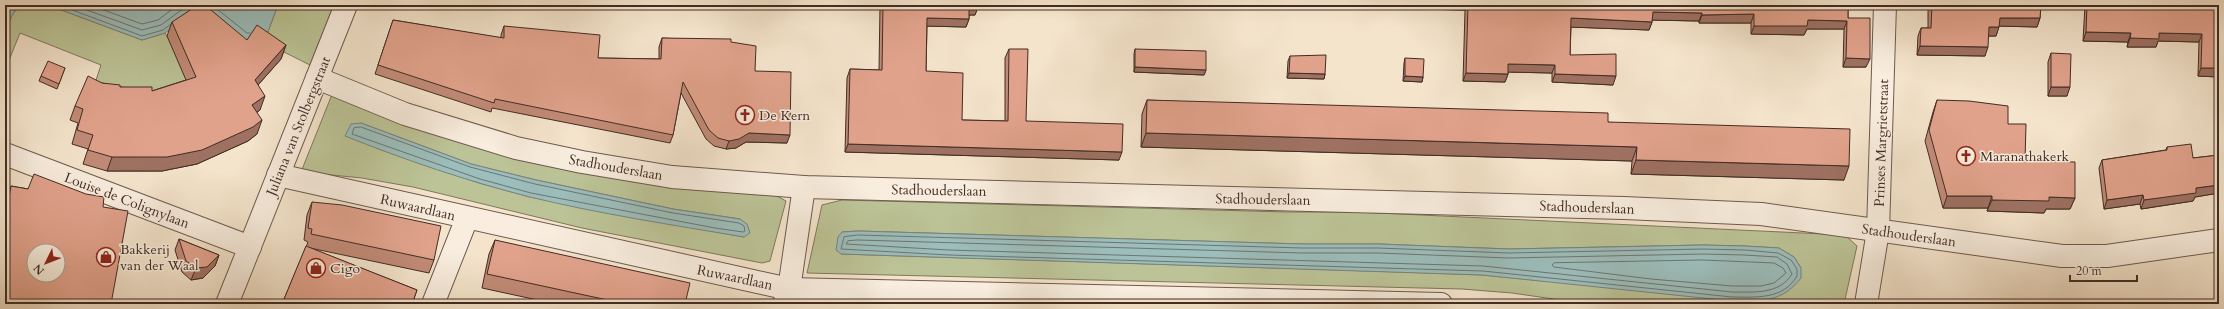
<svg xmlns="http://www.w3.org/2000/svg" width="2224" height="309" viewBox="0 0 2224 309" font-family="Cardo,serif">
	<rect width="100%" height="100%" fill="#f4e4cc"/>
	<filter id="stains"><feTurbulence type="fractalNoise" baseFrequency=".005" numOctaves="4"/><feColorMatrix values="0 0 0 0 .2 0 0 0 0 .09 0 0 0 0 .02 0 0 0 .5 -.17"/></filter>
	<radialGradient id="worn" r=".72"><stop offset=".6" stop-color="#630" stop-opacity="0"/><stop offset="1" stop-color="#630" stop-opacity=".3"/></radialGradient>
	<g fill="#bcc497" stroke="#7f785e" fill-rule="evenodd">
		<path d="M22 5H48L142 40 165 33 204 96 88 104 101 65 20 33 5 70C5 47 1 20 22 5Z"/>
		<polygon points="278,5 334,5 310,65 264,42"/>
		<path d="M333 92 364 108 777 196 786 201 770 261 762 263 582 228 413 187 362 178 301 172ZM361 123 471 164 536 180 673 209 740 219 744 237 530 197 479 183 376 148Z"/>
		<path d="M842 200 1287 212H1357L1845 235 1857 246 1844 304H1588L1512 293 1462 289 807 273 822 205ZM858 231 1302 244H1378L1509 249 1703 245 1745 246 1779 248 1794 257 1801 268 1544 281 1482 275 1399 272 841 254 842 232Z"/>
	</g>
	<g fill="#9cbebc" stroke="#78847f">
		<polygon points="5,5 22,5 15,10 5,30"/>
		<polygon points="48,5 278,5 264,42 246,53 195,11 165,33 142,40"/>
		<path d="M361 123 471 164 536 180 673 209 740 219 747 224 750 233 744 237C673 225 600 214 530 197 467 181 405 160 345 136L351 124Z"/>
		<path d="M858 231 1302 244H1378L1509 249 1703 245 1745 246 1779 248 1794 257 1801 268V278C1781 303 1762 301 1732 301L1482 275 841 254 836 250 838 237 842 232Z"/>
	</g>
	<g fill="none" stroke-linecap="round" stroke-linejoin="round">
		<g stroke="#6f7570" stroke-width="1">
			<polyline points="59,5 142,36 163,30 171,24"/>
			<polyline points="73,5 142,30 161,25 188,5"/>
			<polyline points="90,5 142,24 158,20 178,5"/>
			<polyline points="212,5 247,33 250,33"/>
			<polygon points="361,127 470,167 535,184 673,213 739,223 744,226 745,231 743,232 715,228 531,193 480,179 352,134 354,128"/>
			<path d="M858 235 1302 248H1378L1509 253 1703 249 1745 250 1778 253 1791 260 1797 269V276C1783 300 1756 297 1732 297L1483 271 949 255 841 249 844 237Z"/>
			<path d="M858 240 1302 253H1378L1509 258 1703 254 1744 255 1777 257 1787 264 1792 274C1779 295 1753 292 1732 292L1483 266 949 250 846 244 848 241Z"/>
			<polygon points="1703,260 1774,263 1783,268 1786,273 1774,283 1761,286 1732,286 1651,279 1554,267 1552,265 1554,263"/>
		</g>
		<defs>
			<g id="minor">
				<polyline points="317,78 405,114 516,148 582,162 672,177 804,187 1624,208 1761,214 2062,256 2107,256 2219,240"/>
				<polyline points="5,154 250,247"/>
				<polyline points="278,175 789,289 1441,304"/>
				<polyline points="227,304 346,5"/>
				<polyline points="433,304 467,218"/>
				<polyline points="784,304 789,289 804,187"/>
				<polyline points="1866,304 1878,231 1885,5"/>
			</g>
		</defs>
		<use href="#minor" stroke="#6e5a4e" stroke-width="24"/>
		<use href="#minor" stroke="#f8edde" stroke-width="22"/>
	</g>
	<g fill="#c28b78" stroke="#422c24">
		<polygon points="880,5 978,5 975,15 969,15 969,19 966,27 927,26 926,71 962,120 1005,121 1005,58 1009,49 1026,121 1119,160 845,152 847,78 850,69 879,70"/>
		<polygon points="1233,5 1848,5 1848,18 1866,67 1843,67 1844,29 1807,29 1804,35 1751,34 1751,23 1699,23 1699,21 1652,20 1652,22 1649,30 1571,27 1570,55 1613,85 1552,82 1552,73 1508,72 1508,74 1505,82 1463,81 1465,10"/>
		<polygon points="1928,5 2041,5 2040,18 2037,27 1999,26 1996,36 1988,36 1985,56 1917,55 1918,36 1921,28 1928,28"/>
		<polygon points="2085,5 2219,5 2219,77 2198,76 2199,42 2158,41 2156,47 2127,47 2128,42 2083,41"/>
		<polygon points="393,20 501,38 501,35 504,26 598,58 659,59 659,47 662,38 731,42 755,71 787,143 746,142 736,148 726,149 714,146 706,139 681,93 673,135 670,143 492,108 491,112 375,74"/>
		<polygon points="172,22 247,40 286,45 281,59 258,85 260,110 257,112 257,134 248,141 197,164 162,171 107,171 83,164 88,149 72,144 78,123 70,120 75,106 102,83 120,87 152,91 186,80 167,36"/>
		<polygon points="1135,49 1206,70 1204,75 1134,72 1134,54"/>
		<polygon points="2051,53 2067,96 2048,96 2048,62"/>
		<polygon points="1290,56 1325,74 1324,79 1287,78 1288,61"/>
		<polygon points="1405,58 1423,77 1422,82 1403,81 1404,63"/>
		<polygon points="65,68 57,89 39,81 41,76"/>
		<polygon points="1147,100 1608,122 1844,180 1631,174 1632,161 1141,147 1142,114"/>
		<polygon points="1937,100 2008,124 2025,161 2075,198 2070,209 2046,209 2044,213 1987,211 1988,208 1943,208 1925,141 1933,112"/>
		<polygon points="2167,147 2193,158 2219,155 2219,193 2195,197 2193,201 2141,209 2140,204 2104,209 2099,168 2102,160 2166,150"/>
		<polygon points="11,186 28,189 5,304 5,209 7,197"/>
		<polygon points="312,202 434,260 429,273 310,248 417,290 412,304 282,304 308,242 304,240 307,215"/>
		<polygon points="179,239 219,255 215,266 203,278 191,280 182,272 175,250"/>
		<polygon points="495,240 685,304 556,304 482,288 489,254"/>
	</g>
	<g fill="#9e7162" stroke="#422c24">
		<polygon points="419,5 461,5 460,6"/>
		<polygon points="1233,5 1467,5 1465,10"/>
		<polygon points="969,7 978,7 975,15 966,15"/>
		<polygon points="1653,12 1702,13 1699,21 1649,20"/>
		<polygon points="1754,14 1751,23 1699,23 1702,15"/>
		<polygon points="927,18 969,19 966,27 924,26"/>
		<polygon points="1571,18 1652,22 1649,30 1568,27"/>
		<polygon points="2000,18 2040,18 2037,27 1996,26"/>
		<polygon points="1808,20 1847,21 1844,29 1807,29 1804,35 1751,34 1754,26"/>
		<polygon points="1989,27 1999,27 1996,36 1985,36"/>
		<polygon points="2086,32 2131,33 2128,42 2083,41"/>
		<polygon points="2159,33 2202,34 2199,42 2158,41 2156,47 2127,47 2130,38"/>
		<polygon points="286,45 281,59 250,94 255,80"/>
		<polygon points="1920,46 1988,47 1985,56 1917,55"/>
		<polygon points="1846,58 1870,59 1866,67 1843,67"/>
		<polygon points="1508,64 1555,65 1552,73 1505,72"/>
		<polygon points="1135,67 1206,70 1204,75 1134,72"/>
		<polygon points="2201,68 2219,68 2219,77 2198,76"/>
		<polygon points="1289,73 1325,74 1324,79 1287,78"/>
		<polygon points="1466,73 1508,74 1505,82 1463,81"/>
		<polygon points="1555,74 1616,76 1613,85 1552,82"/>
		<polygon points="1405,76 1423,77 1422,82 1403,81"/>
		<polygon points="2051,87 2070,87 2067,96 2048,96"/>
		<polygon points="265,96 260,110 247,119 252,105"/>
		<polygon points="262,120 257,134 248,141 197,164 162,171 107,171 112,157"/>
		<polygon points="749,133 790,135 787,143 746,142 736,148 726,149 729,141"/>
		<polygon points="1146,133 1637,147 1632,161 1141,147"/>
		<polygon points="848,144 1122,152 1119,160 845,152"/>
		<polygon points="1636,160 1849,166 1844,180 1631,174"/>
		<polygon points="2219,185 2219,193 2195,197 2193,201 2141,209 2144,200 2196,188"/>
		<polygon points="2143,195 2140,204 2104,209 2107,200"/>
		<polygon points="1947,196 1992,196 1988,208 1943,208"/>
		<polygon points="2049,197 2075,198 2070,209 2046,209 2044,213 1987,211 1992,200"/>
		<polygon points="219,255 215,266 203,278 191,280 196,268"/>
	</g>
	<g fill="#e1a28c" stroke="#422c24" fill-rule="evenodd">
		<polygon points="198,5 205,5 247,40 257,25 286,45 255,80 265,96 252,105 262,120 253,127 202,150 167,157 112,157 88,150 93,135 77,130 83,109 75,106 88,76 102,83 120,85 120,87 152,87 152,91 196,77 172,22"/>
		<polygon points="883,5 978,5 978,7 969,7 969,19 927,18 926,71 963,73 962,120 1008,121 1009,49 1028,49 1026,121 1123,124 1122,152 848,144 850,69 882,70"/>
		<polygon points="1468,5 1848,5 1848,18 1870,18 1870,59 1846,58 1847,21 1808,20 1807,26 1754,26 1754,14 1702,15 1702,13 1653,12 1652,22 1571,18 1570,55 1616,54 1616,76 1555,74 1555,65 1508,64 1508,74 1466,73"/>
		<polygon points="1932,5 2041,5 2040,18 2000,18 1999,27 1989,27 1988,47 1920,46 1921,28 1931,28"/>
		<polygon points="2087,5 2219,5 2219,68 2201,68 2202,34 2159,33 2159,39 2130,38 2131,33 2086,32"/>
		<polygon points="393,20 504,38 504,26 600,35 598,58 661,59 662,38 731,39 731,42 756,46 755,71 791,72 790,135 749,133 739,139 729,141 718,138 709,130 683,82 673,135 495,99 494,103 378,65"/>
		<polygon points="1135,49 1206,51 1206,70 1135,67"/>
		<polygon points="2051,53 2071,54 2070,87 2051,87"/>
		<polygon points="1326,55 1325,74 1289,73 1290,56"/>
		<polygon points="1405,58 1424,59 1423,77 1405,76"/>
		<polygon points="48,61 65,68 59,84 41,76"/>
		<polygon points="1147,100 1608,113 1608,122 1850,129 1849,166 1636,160 1637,147 1146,133"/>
		<polygon points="1937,100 1969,101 2008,106 2008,124 2026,124 2025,161 2075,162 2075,198 2049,197 2049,201 1992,200 1992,196 1947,196 1929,130"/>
		<polygon points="2191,144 2193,158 2219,155 2219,185 2196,188 2196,193 2144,200 2143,195 2107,200 2102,160 2167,150 2167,147"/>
		<path d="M34 174 86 194 104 197 103 207 128 211 111 304H5V220L11 186 28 189ZM34 251H58V275H34Z"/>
		<polygon points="312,202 342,205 441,226 434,260 311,234 312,229 308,228"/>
		<polygon points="179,239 219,255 207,267 196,268 186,261"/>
		<polygon points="495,240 690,283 685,304 626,304 487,274"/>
		<polygon points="306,246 417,290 412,304 282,304"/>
		<polygon points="721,300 741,304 720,304"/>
	</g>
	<defs>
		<symbol id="church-ring" viewBox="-11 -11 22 22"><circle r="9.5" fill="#f8edde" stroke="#8f2418" stroke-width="1.5"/><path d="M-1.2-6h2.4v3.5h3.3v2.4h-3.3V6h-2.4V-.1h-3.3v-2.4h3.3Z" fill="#8f2418"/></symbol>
		<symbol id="shop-ring" viewBox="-11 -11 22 22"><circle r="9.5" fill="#f8edde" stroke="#8f2418" stroke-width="1.5"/><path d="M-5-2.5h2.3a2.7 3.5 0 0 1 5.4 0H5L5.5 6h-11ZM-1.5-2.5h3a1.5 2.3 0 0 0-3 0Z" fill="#8f2418"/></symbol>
	</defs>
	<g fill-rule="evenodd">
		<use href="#church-ring" x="734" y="104" width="22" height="22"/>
		<use href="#church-ring" x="1955" y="145" width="22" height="22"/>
		<use href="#shop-ring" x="95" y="246" width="22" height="22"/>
		<use href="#shop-ring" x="305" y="257" width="22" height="22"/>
	</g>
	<g text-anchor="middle" stroke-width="3" stroke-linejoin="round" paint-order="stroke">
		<g font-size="14" fill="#422c24" stroke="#f8edde" text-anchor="start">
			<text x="759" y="120">De Kern</text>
			<text x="1980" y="161">Maranathakerk</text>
			<text x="120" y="254">Bakkerij<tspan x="120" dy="16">van der Waal</tspan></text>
			<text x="330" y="273">Cigo</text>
		</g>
		<g font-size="14" fill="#422c24" stroke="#f8edde">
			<text transform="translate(298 126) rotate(-68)" y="5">Juliana van Stolbergstraat</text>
			<text transform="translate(1881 143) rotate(-88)" y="5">Prinses Margrietstraat</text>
			<text transform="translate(616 167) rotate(10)" y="5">Stadhouderslaan</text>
			<text transform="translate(939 190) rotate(1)" y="5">Stadhouderslaan</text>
			<text transform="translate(1263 199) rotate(1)" y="5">Stadhouderslaan</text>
			<text transform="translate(127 200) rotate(21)" y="5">Louise de Colignylaan</text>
			<text transform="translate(418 207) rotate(13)" y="5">Ruwaardlaan</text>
			<text transform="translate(1587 207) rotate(2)" y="5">Stadhouderslaan</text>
			<text transform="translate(1909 235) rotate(8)" y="5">Stadhouderslaan</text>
			<text transform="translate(735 277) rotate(12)" y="5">Ruwaardlaan</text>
		</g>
	</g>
	<rect width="2224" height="309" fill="none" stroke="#f4e4cc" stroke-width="20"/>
	<rect x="6" y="6" width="2212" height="297" fill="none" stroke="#422c24" stroke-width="2"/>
	<rect x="10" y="10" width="2204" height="289" fill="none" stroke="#422c24"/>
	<g transform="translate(46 263) rotate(227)"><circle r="19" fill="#f8edde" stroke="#afa094"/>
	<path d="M0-3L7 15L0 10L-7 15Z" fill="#8f2418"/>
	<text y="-6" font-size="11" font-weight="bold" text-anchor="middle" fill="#422c24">N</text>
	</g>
	<path d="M2070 275v6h67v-6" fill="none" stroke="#422c24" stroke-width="2"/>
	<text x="2076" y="275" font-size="12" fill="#422c24" stroke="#f8edde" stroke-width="3" paint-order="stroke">20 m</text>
	<rect width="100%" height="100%" filter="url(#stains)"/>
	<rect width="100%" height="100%" fill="url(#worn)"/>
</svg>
